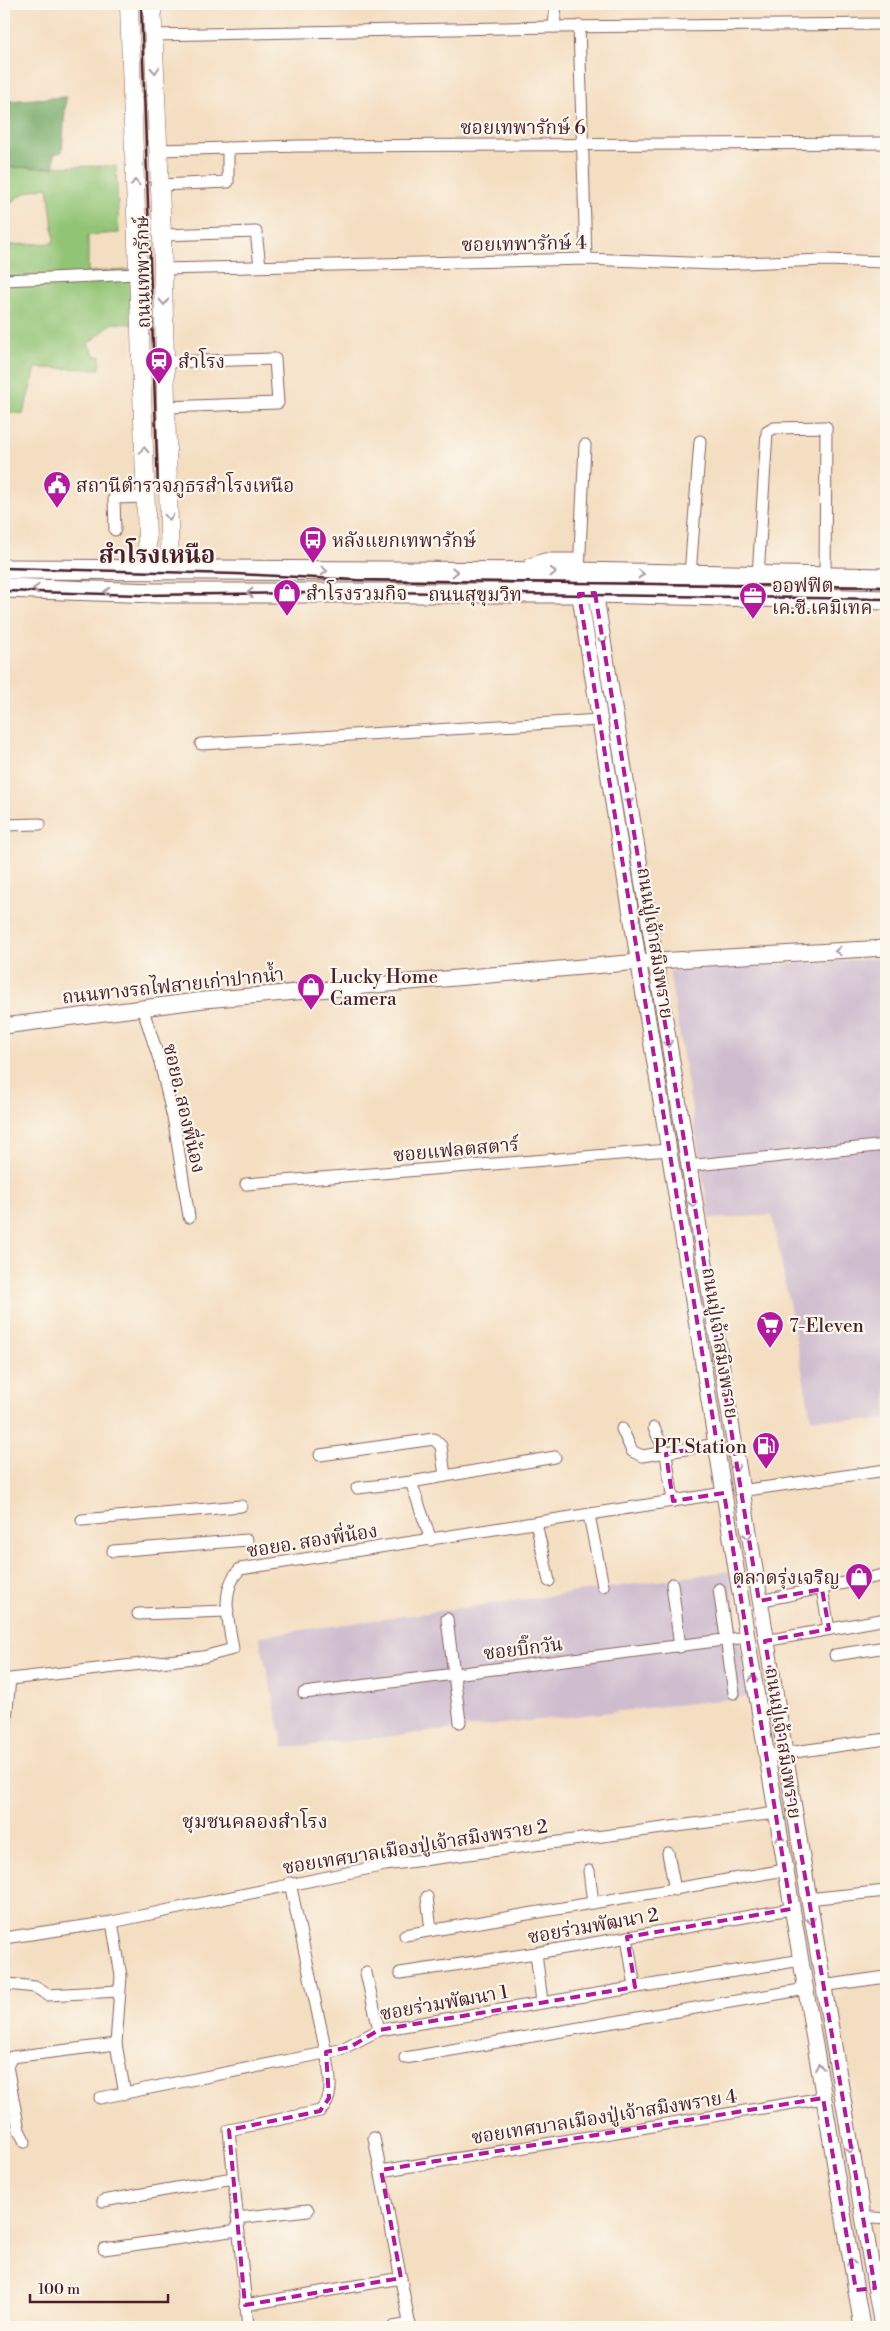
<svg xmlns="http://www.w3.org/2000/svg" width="890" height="2331" viewBox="0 0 890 2331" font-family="'Libre Bodoni','Noto Serif Thai',serif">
	<rect width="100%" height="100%" fill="#fbf7ec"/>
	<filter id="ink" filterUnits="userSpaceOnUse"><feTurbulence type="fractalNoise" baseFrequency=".02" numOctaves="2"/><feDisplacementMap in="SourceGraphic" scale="10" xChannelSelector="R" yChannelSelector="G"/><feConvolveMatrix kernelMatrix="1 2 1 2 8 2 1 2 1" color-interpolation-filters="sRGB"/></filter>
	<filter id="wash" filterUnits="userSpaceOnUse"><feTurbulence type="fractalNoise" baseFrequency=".0096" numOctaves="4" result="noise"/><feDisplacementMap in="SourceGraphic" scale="20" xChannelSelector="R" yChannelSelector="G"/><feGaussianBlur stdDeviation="1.12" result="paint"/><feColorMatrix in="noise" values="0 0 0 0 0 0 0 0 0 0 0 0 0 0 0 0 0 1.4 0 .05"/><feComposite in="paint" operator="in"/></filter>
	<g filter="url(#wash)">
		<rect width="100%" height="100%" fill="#f4dec1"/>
		<g fill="#cfbdcf">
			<polygon points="886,958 886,1419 868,1421 811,1418 772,1215 710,1219 669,971"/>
			<polygon points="729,1571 748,1697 284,1748 259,1636"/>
		</g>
		<path fill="#92c475" stroke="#6e7250" d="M116 166 119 233 88 235V272L130 270 133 324 113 323 88 344 95 356H100V369L36 368 23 414 4 411V245L53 243 54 237 48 187C29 190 16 195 4 211V167Z"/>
		<polygon fill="#75aa66" stroke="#606448" points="66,97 62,152 54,154 54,168 4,167 4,101"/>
	</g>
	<g filter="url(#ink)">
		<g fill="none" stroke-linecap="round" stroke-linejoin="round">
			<defs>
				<g id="minor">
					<polyline points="579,26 586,259"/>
					<polyline points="554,27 556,4"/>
					<polyline points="154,35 554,27 886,24"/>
					<polyline points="159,150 299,146 886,143"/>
					<polyline points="160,185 228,182 228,148"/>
					<polyline points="162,235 256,232 260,266"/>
					<polyline points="163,269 586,259 715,264 825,260 886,262"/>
					<polyline points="4,280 138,274"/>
					<polyline points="165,362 275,359 278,403 166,407"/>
					<polyline points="115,530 114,498 146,497"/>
					<polyline points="528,572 530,564 544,559 579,559"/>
					<polyline points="579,572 585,445"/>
					<polyline points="690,575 700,441"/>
					<polyline points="758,576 767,432 774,428 826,427 825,577"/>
					<polyline points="201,744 600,720"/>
					<polyline points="4,825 40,824"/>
					<polyline points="142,1007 160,1062 174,1122 189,1217"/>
					<polyline points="687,1166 886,1145"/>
					<polyline points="246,1184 669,1150"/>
					<polyline points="654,1428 666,1454 673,1501"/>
					<polyline points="622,1429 632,1451 642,1456 717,1444"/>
					<polyline points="320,1455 434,1439 441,1446 445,1476"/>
					<polyline points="411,1482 555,1457"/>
					<polyline points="357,1488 411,1482 431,1540"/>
					<polyline points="740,1491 886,1470"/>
					<polyline points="589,1515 603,1586"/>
					<polyline points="82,1520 241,1506"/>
					<polyline points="536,1523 549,1581"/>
					<polyline points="113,1551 247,1540"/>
					<polyline points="672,1584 680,1647"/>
					<polyline points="719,1589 734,1693"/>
					<polyline points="822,1589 829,1629"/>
					<path d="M759 1601C802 1593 843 1582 886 1575"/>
					<polyline points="138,1614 228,1611"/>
					<polyline points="447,1619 460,1722"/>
					<polyline points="765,1641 886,1619"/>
					<polyline points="835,1655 886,1647"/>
					<polyline points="304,1693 747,1637"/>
					<path d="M4 1738 10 1679 203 1657 233 1649C229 1624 219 1590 240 1569L724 1493"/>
					<polyline points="766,1756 886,1739"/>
					<polyline points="668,1853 675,1890"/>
					<polyline points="589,1871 593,1903"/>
					<polyline points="427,1897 431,1930"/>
					<polyline points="807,1899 886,1891"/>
					<polyline points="112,1922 121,1976 116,2044 125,2094"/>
					<polyline points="405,1935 785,1870"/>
					<polyline points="627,1937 635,1987"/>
					<polyline points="4,1938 112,1922 385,1865 776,1813"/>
					<polyline points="536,1953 542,2002"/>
					<polyline points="366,1973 379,2030"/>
					<polyline points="400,1973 536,1953 791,1909"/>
					<polyline points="8,1984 35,1987 48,1995 118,1991"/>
					<polyline points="822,1986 886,1977"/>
					<polyline points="405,2058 806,1989"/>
					<polyline points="7,2066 19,2130 25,2142"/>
					<polyline points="4,2071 12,2057 116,2044"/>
					<polyline points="100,2098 340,2050 379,2030 801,1960"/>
					<polyline points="374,2138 410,2327"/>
					<polyline points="381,2171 823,2098"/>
					<polyline points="103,2201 233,2178"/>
					<polyline points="862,2217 886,2219"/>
					<polyline points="237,2218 308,2210"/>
					<polyline points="104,2249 238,2230"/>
					<polyline points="245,2305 401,2278"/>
					<path d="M248 2327 229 2130 320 2111C336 2098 329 2070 326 2052L290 1883"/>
					<polyline points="393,2327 410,2324"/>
				</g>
				<g id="secondary">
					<polyline points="576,572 747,1637 862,2327"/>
					<path d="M592 573C685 1158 781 1743 882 2327"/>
					<polyline points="4,1026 204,1000 639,962 886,948"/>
				</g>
				<g id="primary">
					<polyline points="129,4 148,569"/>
					<polyline points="152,4 162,235 170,569"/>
				</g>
				<g id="trunk">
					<polyline points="4,569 576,572 886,578"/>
					<polyline points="4,588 156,593 595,593 886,600"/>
				</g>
			</defs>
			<use href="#minor" stroke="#866260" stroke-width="13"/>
			<use href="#secondary" stroke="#866260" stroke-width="17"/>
			<use href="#primary" stroke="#866260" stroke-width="19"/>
			<use href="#trunk" stroke="#866260" stroke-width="21"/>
			<use href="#minor" stroke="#fff" stroke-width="11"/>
			<use href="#secondary" stroke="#fff" stroke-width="15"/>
			<use href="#primary" stroke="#fff" stroke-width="18"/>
			<use href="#trunk" stroke="#fff" stroke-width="19"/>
			<g stroke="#4a1f2b" stroke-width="2.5">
				<polyline points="141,4 158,489"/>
				<polyline points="4,568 236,574 356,580 886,587"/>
				<polyline points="4,591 140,595 378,592 886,599"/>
			</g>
		</g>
		<defs><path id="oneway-chevron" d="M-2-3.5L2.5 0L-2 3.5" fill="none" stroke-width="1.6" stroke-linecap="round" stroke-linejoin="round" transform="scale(1.25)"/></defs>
		<g stroke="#ae9aa0">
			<use href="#oneway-chevron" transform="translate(155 70) rotate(87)"/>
			<use href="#oneway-chevron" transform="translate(135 183) rotate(-92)"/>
			<use href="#oneway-chevron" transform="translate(164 302) rotate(89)"/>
			<use href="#oneway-chevron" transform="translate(144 450) rotate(-92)"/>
			<use href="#oneway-chevron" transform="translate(169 517) rotate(89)"/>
			<use href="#oneway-chevron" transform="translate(324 571) rotate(1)"/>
			<use href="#oneway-chevron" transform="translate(455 572)"/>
			<use href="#oneway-chevron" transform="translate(553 572)"/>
			<use href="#oneway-chevron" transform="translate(641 574) rotate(1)"/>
			<use href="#oneway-chevron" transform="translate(36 589) rotate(-178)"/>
			<use href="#oneway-chevron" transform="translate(107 592) rotate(-178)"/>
			<use href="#oneway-chevron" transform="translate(250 593) rotate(-180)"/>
			<use href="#oneway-chevron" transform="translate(603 641) rotate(81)"/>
			<use href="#oneway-chevron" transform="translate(629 802) rotate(81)"/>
			<use href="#oneway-chevron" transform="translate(838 951) rotate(177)"/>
			<use href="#oneway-chevron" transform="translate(668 1044) rotate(81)"/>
			<use href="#oneway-chevron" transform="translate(693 1204) rotate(81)"/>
			<use href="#oneway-chevron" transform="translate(736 1468) rotate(80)"/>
			<use href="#oneway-chevron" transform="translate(748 1536) rotate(80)"/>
			<use href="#oneway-chevron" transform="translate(753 1678) rotate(-99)"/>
			<use href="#oneway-chevron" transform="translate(780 1838) rotate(-99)"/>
			<use href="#oneway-chevron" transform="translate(811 1921) rotate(81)"/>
			<use href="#oneway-chevron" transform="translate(819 2067) rotate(-99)"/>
			<use href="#oneway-chevron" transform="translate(850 2150) rotate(80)"/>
			<use href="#oneway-chevron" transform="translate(851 2262) rotate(-100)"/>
		</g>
	</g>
	<path fill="none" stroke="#b5179e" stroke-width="4" stroke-dasharray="10 6" stroke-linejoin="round" d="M595 593 759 1601 822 1589 829 1629 765 1641 875 2288 856 2290 823 2098 381 2170 401 2278 245 2305 229 2130 320 2111 329 2098 326 2052 350 2047 379 2030 635 1987 627 1937 791 1909 724 1493 673 1501 666 1454 717 1444 579 594Z"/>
	<defs>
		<symbol id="station-pin" viewBox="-11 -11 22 30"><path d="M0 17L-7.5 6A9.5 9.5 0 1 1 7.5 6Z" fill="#b5179e" stroke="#fbf7ec"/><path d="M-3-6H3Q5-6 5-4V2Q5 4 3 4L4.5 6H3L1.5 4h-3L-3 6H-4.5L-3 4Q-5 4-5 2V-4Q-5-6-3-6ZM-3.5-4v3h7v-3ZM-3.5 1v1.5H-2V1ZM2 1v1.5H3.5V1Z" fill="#fff"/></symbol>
		<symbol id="civic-pin" viewBox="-11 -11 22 30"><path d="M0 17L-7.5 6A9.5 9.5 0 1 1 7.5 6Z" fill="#b5179e" stroke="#fbf7ec"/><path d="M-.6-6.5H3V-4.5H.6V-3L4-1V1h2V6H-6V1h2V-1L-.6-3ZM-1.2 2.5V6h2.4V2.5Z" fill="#fff"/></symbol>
		<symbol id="bus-pin" viewBox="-11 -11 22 30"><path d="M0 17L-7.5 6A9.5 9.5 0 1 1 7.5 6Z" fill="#b5179e" stroke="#fbf7ec"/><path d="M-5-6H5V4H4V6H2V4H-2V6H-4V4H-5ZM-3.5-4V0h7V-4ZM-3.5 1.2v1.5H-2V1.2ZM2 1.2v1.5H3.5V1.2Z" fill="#fff"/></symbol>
		<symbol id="shop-pin" viewBox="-11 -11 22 30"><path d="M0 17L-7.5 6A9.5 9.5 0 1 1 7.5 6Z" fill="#b5179e" stroke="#fbf7ec"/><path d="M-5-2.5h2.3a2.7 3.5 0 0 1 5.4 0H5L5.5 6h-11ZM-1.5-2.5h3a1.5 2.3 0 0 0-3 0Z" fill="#fff"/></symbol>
		<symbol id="office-pin" viewBox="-11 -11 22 30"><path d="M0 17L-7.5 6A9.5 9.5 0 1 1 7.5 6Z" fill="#b5179e" stroke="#fbf7ec"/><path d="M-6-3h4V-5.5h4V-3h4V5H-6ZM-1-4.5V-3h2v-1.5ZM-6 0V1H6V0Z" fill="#fff"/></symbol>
		<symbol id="supermarket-pin" viewBox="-11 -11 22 30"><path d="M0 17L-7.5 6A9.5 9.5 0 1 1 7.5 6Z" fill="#b5179e" stroke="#fbf7ec"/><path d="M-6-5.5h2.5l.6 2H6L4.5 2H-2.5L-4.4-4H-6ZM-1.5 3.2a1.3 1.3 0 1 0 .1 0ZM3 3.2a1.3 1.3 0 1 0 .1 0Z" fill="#fff"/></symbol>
		<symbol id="fuel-pin" viewBox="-11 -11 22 30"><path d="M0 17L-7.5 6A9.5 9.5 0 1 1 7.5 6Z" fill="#b5179e" stroke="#fbf7ec"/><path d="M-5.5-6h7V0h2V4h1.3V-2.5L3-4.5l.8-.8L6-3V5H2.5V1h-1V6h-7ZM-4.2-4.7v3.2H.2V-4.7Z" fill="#fff"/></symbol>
	</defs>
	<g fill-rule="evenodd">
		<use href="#station-pin" x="143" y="345" width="32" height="43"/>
		<use href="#civic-pin" x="41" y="469" width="32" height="43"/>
		<use href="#bus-pin" x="297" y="524" width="32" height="43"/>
		<use href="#shop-pin" x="271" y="577" width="32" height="43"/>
		<use href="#office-pin" x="737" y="580" width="32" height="43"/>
		<use href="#shop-pin" x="295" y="971" width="32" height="43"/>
		<use href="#supermarket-pin" x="754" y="1309" width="32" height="43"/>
		<use href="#fuel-pin" x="750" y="1430" width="32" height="43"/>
		<use href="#shop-pin" x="843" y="1561" width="32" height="43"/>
	</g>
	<g text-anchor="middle" stroke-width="4.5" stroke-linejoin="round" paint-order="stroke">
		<g font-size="19" fill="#4a1f2b" stroke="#fbf7ec">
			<text x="523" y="134">ซอยเทพารักษ์ 6</text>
			<text transform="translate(524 243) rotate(-1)" y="7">ซอยเทพารักษ์ 4</text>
			<text transform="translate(142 272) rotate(-91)" y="7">ถนนเทพารักษ์</text>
			<text x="475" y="601">ถนนสุขุมวิท</text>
			<text transform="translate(656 943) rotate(81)" y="7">ถนนปู่เจ้าสมิงพราย</text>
			<text transform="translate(173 985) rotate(-6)" y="7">ถนนทางรถไฟสายเก่าปากน้ำ</text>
			<text transform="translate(185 1108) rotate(77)" y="7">ซอยอ. สองพี่น้อง</text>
			<text transform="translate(456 1149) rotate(-5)" y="7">ซอยแฟลตสตาร์</text>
			<text transform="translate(721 1343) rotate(81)" y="7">ถนนปู่เจ้าสมิงพราย</text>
			<text transform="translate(312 1540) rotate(-9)" y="7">ซอยอ. สองพี่น้อง</text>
			<text transform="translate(523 1648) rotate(-7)" y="7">ซอยบิ๊กวัน</text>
			<text transform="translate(784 1743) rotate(81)" y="7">ถนนปู่เจ้าสมิงพราย</text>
			<text transform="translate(415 1846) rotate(-9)" y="7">ซอยเทศบาลเมืองปู่เจ้าสมิงพราย 2</text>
			<text transform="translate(593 1925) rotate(-10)" y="7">ซอยร่วมพัฒนา 2</text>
			<text transform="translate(444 2002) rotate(-10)" y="7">ซอยร่วมพัฒนา 1</text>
			<text transform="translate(604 2116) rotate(-9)" y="7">ซอยเทศบาลเมืองปู่เจ้าสมิงพราย 4</text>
		</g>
		<g font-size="19" fill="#4a1f2b" stroke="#fbf7ec" text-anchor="start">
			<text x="178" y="368">สำโรง</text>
			<text x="76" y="492">สถานีตำรวจภูธรสำโรงเหนือ</text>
			<text x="332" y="547">หลังแยกเทพารักษ์</text>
			<text x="772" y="592">ออฟฟิต<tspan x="772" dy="22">เค.ซี.เคมิเทค</tspan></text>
			<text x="306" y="600">สำโรงรวมกิจ</text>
			<text x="330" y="983">Lucky Home<tspan x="330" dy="22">Camera</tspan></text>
			<text x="789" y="1332">7-Eleven</text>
			<text x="747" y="1453" text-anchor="end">PT Station</text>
			<text x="840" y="1584" text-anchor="end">ตลาดรุ่งเจริญ</text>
		</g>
		<g font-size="20" fill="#4a1f2b" stroke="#fbf7ec">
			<text x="255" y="1828">ชุมชนคลองสำโรง</text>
		</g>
		<g font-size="24" font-weight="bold" fill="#4a1f2b" stroke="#fbf7ec">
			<text x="157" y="563">สำโรงเหนือ</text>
		</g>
	</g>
	<rect width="890" height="2331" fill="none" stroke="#fbf7ec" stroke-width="20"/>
	<path d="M30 2294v8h138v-8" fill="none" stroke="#4a1f2b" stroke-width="2.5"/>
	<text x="38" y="2294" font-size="15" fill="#4a1f2b" stroke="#fbf7ec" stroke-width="4" paint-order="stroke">100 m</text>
</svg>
